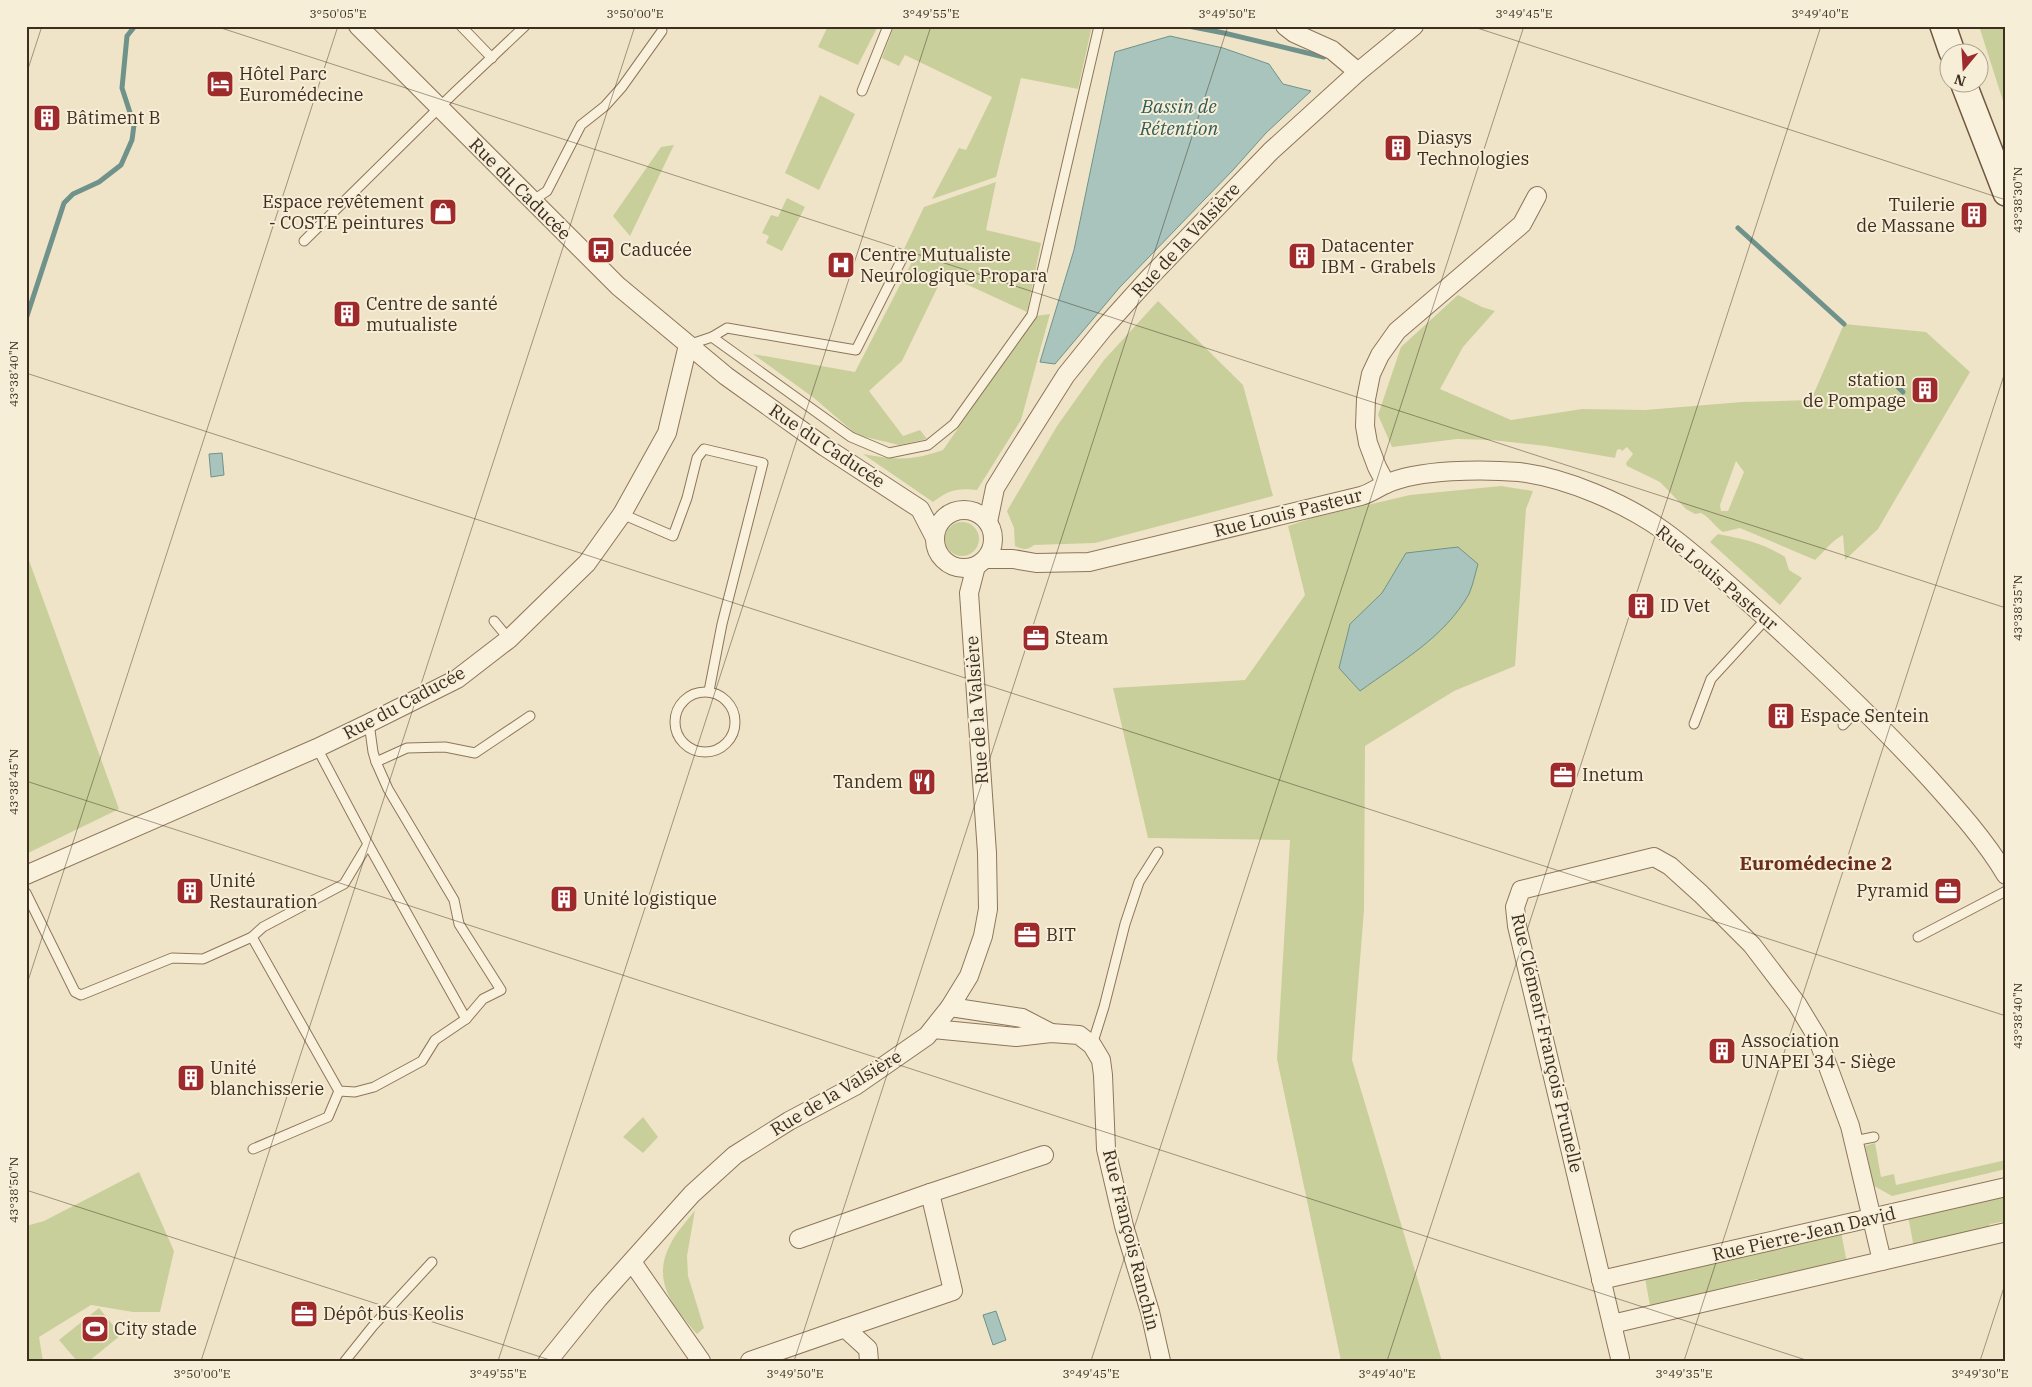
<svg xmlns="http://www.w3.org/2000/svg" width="2032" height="1387" viewBox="0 0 2032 1387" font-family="'IBM Plex Serif',serif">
	<rect width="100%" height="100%" fill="#f0e4c8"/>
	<g fill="#c9cf9b" fill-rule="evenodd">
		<polygon points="828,26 878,26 858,65 818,47"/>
		<polygon points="894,26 1092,26 1078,89 1021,78 996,177 932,199 959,148 966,150 992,97 905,55 899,66 882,58"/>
		<polygon points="1979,26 2006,26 2006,108 2003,101"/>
		<polygon points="820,95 855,114 819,190 785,173"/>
		<polygon points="674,145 630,236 613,216 661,147"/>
		<polygon points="996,182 986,230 1041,243 1027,312 944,274 902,361 869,391 903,436 920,430 927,439 899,445 857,435 814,398 753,354 855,372 916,254 904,249 924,207"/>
		<polygon points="787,198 805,207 782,251 766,243 769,236 762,233 771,215 778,217"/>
		<path d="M1458 295 1482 307 1495 311 1463 347 1440 389 1511 420 1582 409 1645 410 1742 402 1811 400 1844 324 1926 332 1970 372 1878 529 1845 560 1843 535C1831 541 1825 551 1815 560L1740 528 1723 532C1714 526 1711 518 1701 513L1695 514 1686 509 1660 482 1627 466 1626 463 1633 454 1627 447 1622 451 1620 449 1617 450 1615 458 1546 446 1491 440 1457 439 1392 447 1378 415 1401 347ZM1736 461 1744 472 1728 511H1721L1720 505Z"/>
		<path d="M1158 301 1243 385 1273 496 1095 543 1034 545C1027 551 1022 549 1015 546L1014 528 1007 511 1057 426 1104 360Z"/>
		<path d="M1050 314 1021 420 977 490C957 488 949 490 933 502L863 454C895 460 912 461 943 450L1036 316Z"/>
		<polygon points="1501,486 1533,491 1526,509 1515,666 1454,691 1365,746 1364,910 1352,1060 1442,1361 1341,1361 1277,1059 1290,840 1148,838 1113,688 1245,680 1305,595 1288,526 1312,518 1410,495"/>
		<circle cx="962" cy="539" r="17"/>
		<path d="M1718 534C1744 539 1763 543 1785 557L1789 570 1802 578 1780 605 1710 542Z"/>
		<polygon points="26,552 119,809 26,854"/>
		<polygon points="643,1117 658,1137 643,1153 623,1137"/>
		<polygon points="1875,1143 1881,1177 1894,1174 1896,1185 2006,1160 2006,1169 1892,1196 1874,1186 1865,1146"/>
		<polygon points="139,1172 174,1251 160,1312 133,1312 91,1305 39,1337 43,1361 26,1361 26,1226 44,1221"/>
		<polygon points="2006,1193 2006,1221 1990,1224 1985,1231 1914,1248 1908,1216"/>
		<path d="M695 1210 687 1256 688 1276 704 1328 697 1334C672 1305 650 1280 672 1241 678 1230 688 1220 695 1210Z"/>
		<polygon points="1841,1232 1847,1263 1764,1283 1757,1279 1741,1283 1736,1290 1651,1311 1645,1278"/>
		<polygon points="99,1308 121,1335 89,1361 77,1361 59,1340"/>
	</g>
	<g fill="#a9c4bc" stroke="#6f938a">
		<polygon points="1170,36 1223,48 1269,64 1283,84 1311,91 1266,133 1233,170 1120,287 1055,364 1040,362 1074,250 1115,52"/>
		<polygon points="222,453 224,475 211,477 209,454"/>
		<path d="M1458 547 1478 564C1475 574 1473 585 1469 594 1444 638 1400 662 1360 691L1339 668 1350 624 1382 593 1406 553Z"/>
		<polygon points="996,1311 1006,1340 993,1345 983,1315"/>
	</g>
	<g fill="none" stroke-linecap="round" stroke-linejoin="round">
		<g stroke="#6f938a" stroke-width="5">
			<polyline points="1188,26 1224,33 1324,57"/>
			<polyline points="1738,228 1844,324"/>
			<polyline points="26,319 64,203 73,194 99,182 121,165 132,140 134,125 122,88 127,36 135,26"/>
			<polyline points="1889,378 1903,392"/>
		</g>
		<defs>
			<g id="service">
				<polyline points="461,26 492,58"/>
				<polyline points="862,91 888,26"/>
				<polyline points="532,201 547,191 581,125 605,106 622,87 662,31"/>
				<polyline points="304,241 453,94 525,26"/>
				<polyline points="712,337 727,328 856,350 904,255"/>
				<polyline points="688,345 712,337 851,437 889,453 928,445 954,424 1032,315 1099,26"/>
				<polyline points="622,514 673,536 687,498 697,458 704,449 763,463 722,624 709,691"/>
				<polyline points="494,621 509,639"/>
				<circle cx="705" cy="722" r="30"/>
				<polyline points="369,723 373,752 376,762 407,748 445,747 475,753 530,716"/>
				<polyline points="1694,724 1711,679 1766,619"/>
				<polyline points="1843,725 1860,707"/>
				<polyline points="317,748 368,844 344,884 263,927 252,937 339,1091 355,1092 374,1087 422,1061 435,1040 466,1019 483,999 501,990 459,924 454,900 388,789 376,762"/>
				<polyline points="368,844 466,1019"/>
				<polyline points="26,893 75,992 81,995 172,958 203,959 252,937"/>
				<polyline points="1918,937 2006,891"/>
				<polyline points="1092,1045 1104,1007 1125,924 1139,882 1158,852"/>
				<polyline points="1854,1141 1874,1137"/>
				<polyline points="253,1149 328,1117 339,1091"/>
				<polyline points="345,1361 373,1326 432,1262"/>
			</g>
			<g id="minor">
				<polyline points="358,26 618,286 726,376 825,447 920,509 935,538"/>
				<polyline points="1285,26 1294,33 1332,50 1358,72"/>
				<polyline points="1386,484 1377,467 1368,443 1365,426 1366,399 1371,374 1380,355 1397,331 1522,224 1537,196"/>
				<circle cx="964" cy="539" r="29"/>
				<polyline points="988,522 995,488 1016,454 1066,375 1104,328 1148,279 1271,151 1358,72 1414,26"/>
				<path d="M986 559H1013L1036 563 1089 562 1361 496C1371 493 1377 488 1386 484 1419 469 1483 469 1519 472 1567 478 1625 503 1664 531 1700 557 1733 589 1766 618 1823 670 1879 723 1931 780 1958 810 1985 840 2006 875"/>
				<polyline points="26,875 317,748 369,723 457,679 509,639 587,563 622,514 667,433 688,345"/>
				<polyline points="950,1007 1022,1018 1051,1033"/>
				<polyline points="933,1029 1016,1037 1051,1033 1079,1035 1092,1045 1101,1060 1103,1075 1106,1149 1124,1226 1150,1312 1161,1361"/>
				<polyline points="930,1193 1044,1155"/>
				<polyline points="799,1239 930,1193 953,1291 845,1328"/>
				<polyline points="632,1262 701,1361"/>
				<polyline points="1601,1280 2006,1187"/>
				<polyline points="1612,1324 2006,1232"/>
				<polyline points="1620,1358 1517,926 1515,907 1521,890 1654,857 1670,866 1701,894 1752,945 1797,1004 1817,1037 1850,1126 1882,1261"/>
				<polyline points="548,1361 598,1299 692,1194 735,1155 789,1121 855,1086 927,1036 950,1007 969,976 983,936 988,909 987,853 969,593 976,566"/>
				<polyline points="750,1361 845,1328 868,1349 869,1361"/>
			</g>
			<g id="secondary">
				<polyline points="1943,26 1952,52"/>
				<polyline points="1963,82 2006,193"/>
			</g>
		</defs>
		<use href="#service" stroke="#8d765c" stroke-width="11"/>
		<use href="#minor" stroke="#8d765c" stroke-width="20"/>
		<use href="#secondary" stroke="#6f573f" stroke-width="28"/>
		<use href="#service" stroke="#faf1dc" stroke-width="9"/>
		<use href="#minor" stroke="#faf1dc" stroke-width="18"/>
		<use href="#secondary" stroke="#faf1dc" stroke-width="25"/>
	</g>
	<path fill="none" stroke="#3d2e20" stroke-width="1" stroke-opacity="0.45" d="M215 26 2006 608M1471 26 2006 200M26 75 42 26M26 373 2006 1016M26 781 1809 1361M26 987 338 26M26 1190 553 1361M201 1361 635 26M498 1361 931 26M794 1361 1228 26M1091 1361 1524 26M1387 1361 1821 26M1684 1361 2006 369M1980 1361 2006 1281"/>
	<defs>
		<symbol id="hotel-square" viewBox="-11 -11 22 22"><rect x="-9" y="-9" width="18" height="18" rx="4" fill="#9e2a2b" stroke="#f7eed8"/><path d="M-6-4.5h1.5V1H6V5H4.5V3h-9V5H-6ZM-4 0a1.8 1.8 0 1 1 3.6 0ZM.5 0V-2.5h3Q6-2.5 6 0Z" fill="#fff"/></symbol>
		<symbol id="building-square" viewBox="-11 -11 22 22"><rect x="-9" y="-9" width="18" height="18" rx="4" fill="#9e2a2b" stroke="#f7eed8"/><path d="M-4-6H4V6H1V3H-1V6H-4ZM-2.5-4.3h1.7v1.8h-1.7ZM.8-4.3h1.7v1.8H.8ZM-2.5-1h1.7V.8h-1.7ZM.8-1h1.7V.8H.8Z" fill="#fff"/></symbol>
		<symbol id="shop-square" viewBox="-11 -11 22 22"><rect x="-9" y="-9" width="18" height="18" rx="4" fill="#9e2a2b" stroke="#f7eed8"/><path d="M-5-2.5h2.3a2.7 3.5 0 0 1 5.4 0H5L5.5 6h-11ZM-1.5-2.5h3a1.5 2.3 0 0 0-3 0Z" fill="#fff"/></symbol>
		<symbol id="bus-square" viewBox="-11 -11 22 22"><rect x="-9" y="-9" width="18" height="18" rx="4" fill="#9e2a2b" stroke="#f7eed8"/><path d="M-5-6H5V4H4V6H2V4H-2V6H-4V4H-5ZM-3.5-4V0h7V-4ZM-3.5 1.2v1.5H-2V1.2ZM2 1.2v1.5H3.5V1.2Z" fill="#fff"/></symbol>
		<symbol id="hospital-square" viewBox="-11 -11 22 22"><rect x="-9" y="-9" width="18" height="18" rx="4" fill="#9e2a2b" stroke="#f7eed8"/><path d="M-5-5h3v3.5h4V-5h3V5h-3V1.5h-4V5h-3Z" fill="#fff"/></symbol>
		<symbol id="office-square" viewBox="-11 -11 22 22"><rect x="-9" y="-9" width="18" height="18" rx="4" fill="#9e2a2b" stroke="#f7eed8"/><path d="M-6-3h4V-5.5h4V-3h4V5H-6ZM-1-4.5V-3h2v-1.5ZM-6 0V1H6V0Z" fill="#fff"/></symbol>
		<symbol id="restaurant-square" viewBox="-11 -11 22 22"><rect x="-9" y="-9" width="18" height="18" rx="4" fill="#9e2a2b" stroke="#f7eed8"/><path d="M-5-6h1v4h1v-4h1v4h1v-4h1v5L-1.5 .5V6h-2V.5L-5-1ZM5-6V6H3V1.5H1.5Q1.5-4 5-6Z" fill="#fff"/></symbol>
		<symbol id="stadium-square" viewBox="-11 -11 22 22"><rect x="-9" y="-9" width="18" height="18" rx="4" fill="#9e2a2b" stroke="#f7eed8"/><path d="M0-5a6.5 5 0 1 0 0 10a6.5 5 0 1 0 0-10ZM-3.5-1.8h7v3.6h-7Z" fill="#fff"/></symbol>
	</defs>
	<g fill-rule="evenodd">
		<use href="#hotel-square" x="204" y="68" width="32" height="32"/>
		<use href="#building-square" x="31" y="102" width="32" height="32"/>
		<use href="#building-square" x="1382" y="132" width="32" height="32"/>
		<use href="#shop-square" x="427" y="196" width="32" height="32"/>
		<use href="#building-square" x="1958" y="199" width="32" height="32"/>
		<use href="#bus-square" x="585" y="234" width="32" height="32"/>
		<use href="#building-square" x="1286" y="240" width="32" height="32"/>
		<use href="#hospital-square" x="825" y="249" width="32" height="32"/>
		<use href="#building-square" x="331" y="298" width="32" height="32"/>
		<use href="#building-square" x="1909" y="374" width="32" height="32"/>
		<use href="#building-square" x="1625" y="590" width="32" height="32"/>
		<use href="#office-square" x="1020" y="622" width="32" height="32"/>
		<use href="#building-square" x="1765" y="700" width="32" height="32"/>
		<use href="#office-square" x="1547" y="759" width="32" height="32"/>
		<use href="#restaurant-square" x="906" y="766" width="32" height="32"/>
		<use href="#building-square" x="174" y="875" width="32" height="32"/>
		<use href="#office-square" x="1932" y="875" width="32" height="32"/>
		<use href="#building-square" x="548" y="883" width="32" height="32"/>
		<use href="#office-square" x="1011" y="919" width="32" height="32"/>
		<use href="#building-square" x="1706" y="1035" width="32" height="32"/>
		<use href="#building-square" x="175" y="1062" width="32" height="32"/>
		<use href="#office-square" x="288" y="1298" width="32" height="32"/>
		<use href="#stadium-square" x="79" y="1313" width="32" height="32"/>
	</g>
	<g text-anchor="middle" stroke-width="4" stroke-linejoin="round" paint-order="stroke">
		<g font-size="18" fill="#3d2e20" stroke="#f7eed8" text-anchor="start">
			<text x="239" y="80">Hôtel Parc<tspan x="239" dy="21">Euromédecine</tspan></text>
			<text x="66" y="124">Bâtiment B</text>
			<text x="1417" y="144">Diasys<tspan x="1417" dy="21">Technologies</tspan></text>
			<text x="424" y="208" text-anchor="end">Espace revêtement<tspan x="424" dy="21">- COSTE peintures</tspan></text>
			<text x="1955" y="211" text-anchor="end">Tuilerie<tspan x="1955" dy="21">de Massane</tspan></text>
			<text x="1321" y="252">Datacenter<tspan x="1321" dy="21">IBM - Grabels</tspan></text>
			<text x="620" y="256">Caducée</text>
			<text x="860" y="261">Centre Mutualiste<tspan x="860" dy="21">Neurologique Propara</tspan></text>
			<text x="366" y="310">Centre de santé<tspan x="366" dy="21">mutualiste</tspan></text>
			<text x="1906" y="386" text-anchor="end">station<tspan x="1906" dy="21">de Pompage</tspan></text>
			<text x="1660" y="612">ID Vet</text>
			<text x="1055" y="644">Steam</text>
			<text x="1800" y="722">Espace Sentein</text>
			<text x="1582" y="781">Inetum</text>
			<text x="903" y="788" text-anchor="end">Tandem</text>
			<text x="209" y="887">Unité<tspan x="209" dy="21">Restauration</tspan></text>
			<text x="1929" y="897" text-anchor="end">Pyramid</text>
			<text x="583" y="905">Unité logistique</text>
			<text x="1046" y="941">BIT</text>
			<text x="1741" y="1047">Association<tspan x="1741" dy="21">UNAPEI 34 - Siège</tspan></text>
			<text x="210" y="1074">Unité<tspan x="210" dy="21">blanchisserie</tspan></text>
			<text x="323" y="1320">Dépôt bus Keolis</text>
			<text x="114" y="1335">City stade</text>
		</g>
		<g font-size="18" fill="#3d2e20" stroke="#f7eed8">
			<text transform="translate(520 189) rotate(45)" y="6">Rue du Caducée</text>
			<text transform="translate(1186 240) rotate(-47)" y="6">Rue de la Valsière</text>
			<text transform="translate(827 446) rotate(34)" y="6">Rue du Caducée</text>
			<text transform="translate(1288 513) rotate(-14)" y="6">Rue Louis Pasteur</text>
			<text transform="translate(1717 578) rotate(40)" y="6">Rue Louis Pasteur</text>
			<text transform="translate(404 703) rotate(-28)" y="6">Rue du Caducée</text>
			<text transform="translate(977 710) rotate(-94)" y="6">Rue de la Valsière</text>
			<text transform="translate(1547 1043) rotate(77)" y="6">Rue Clément-François Prunelle</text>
			<text transform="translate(836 1093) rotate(-31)" y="6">Rue de la Valsière</text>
			<text transform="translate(1804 1234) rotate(-13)" y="6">Rue Pierre-Jean David</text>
			<text transform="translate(1131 1240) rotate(76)" y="6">Rue François Ranchin</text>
		</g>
		<g font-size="19" font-style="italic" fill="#2f5d5a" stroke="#f7eed8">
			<text x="1179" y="113">Bassin de<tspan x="1179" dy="22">Rétention</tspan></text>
		</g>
		<g font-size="19" font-weight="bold" fill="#6b2e1e" stroke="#f7eed8">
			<text x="1816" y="870">Euromédecine 2</text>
		</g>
	</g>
	<rect width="2032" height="1387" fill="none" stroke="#f7eed8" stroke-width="55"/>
	<g transform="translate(1964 68) rotate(198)"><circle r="24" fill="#f7eed8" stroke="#ada18e"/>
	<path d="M0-4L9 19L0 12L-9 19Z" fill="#9e2a2b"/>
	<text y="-8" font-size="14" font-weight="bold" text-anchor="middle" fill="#3d2e20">N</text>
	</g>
	<rect x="28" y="28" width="1976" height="1332" fill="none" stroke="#3d2e20" stroke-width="2"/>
	<g font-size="12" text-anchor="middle" fill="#3d2e20">
		<text x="338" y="18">3°50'05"E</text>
		<text x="635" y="18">3°50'00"E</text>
		<text x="931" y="18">3°49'55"E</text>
		<text x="1227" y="18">3°49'50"E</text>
		<text x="1524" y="18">3°49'45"E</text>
		<text x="1820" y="18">3°49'40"E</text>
		<text transform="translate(2018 200) rotate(-90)" y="4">43°38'30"N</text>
		<text transform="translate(14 374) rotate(-90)" y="4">43°38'40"N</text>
		<text transform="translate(2018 608) rotate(-90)" y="4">43°38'35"N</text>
		<text transform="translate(14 782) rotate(-90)" y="4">43°38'45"N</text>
		<text transform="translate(2018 1016) rotate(-90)" y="4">43°38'40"N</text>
		<text transform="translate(14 1190) rotate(-90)" y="4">43°38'50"N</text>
		<text x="202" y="1378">3°50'00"E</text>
		<text x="498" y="1378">3°49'55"E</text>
		<text x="795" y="1378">3°49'50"E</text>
		<text x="1091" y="1378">3°49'45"E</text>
		<text x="1387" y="1378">3°49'40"E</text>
		<text x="1684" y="1378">3°49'35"E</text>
		<text x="1980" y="1378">3°49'30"E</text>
	</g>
</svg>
